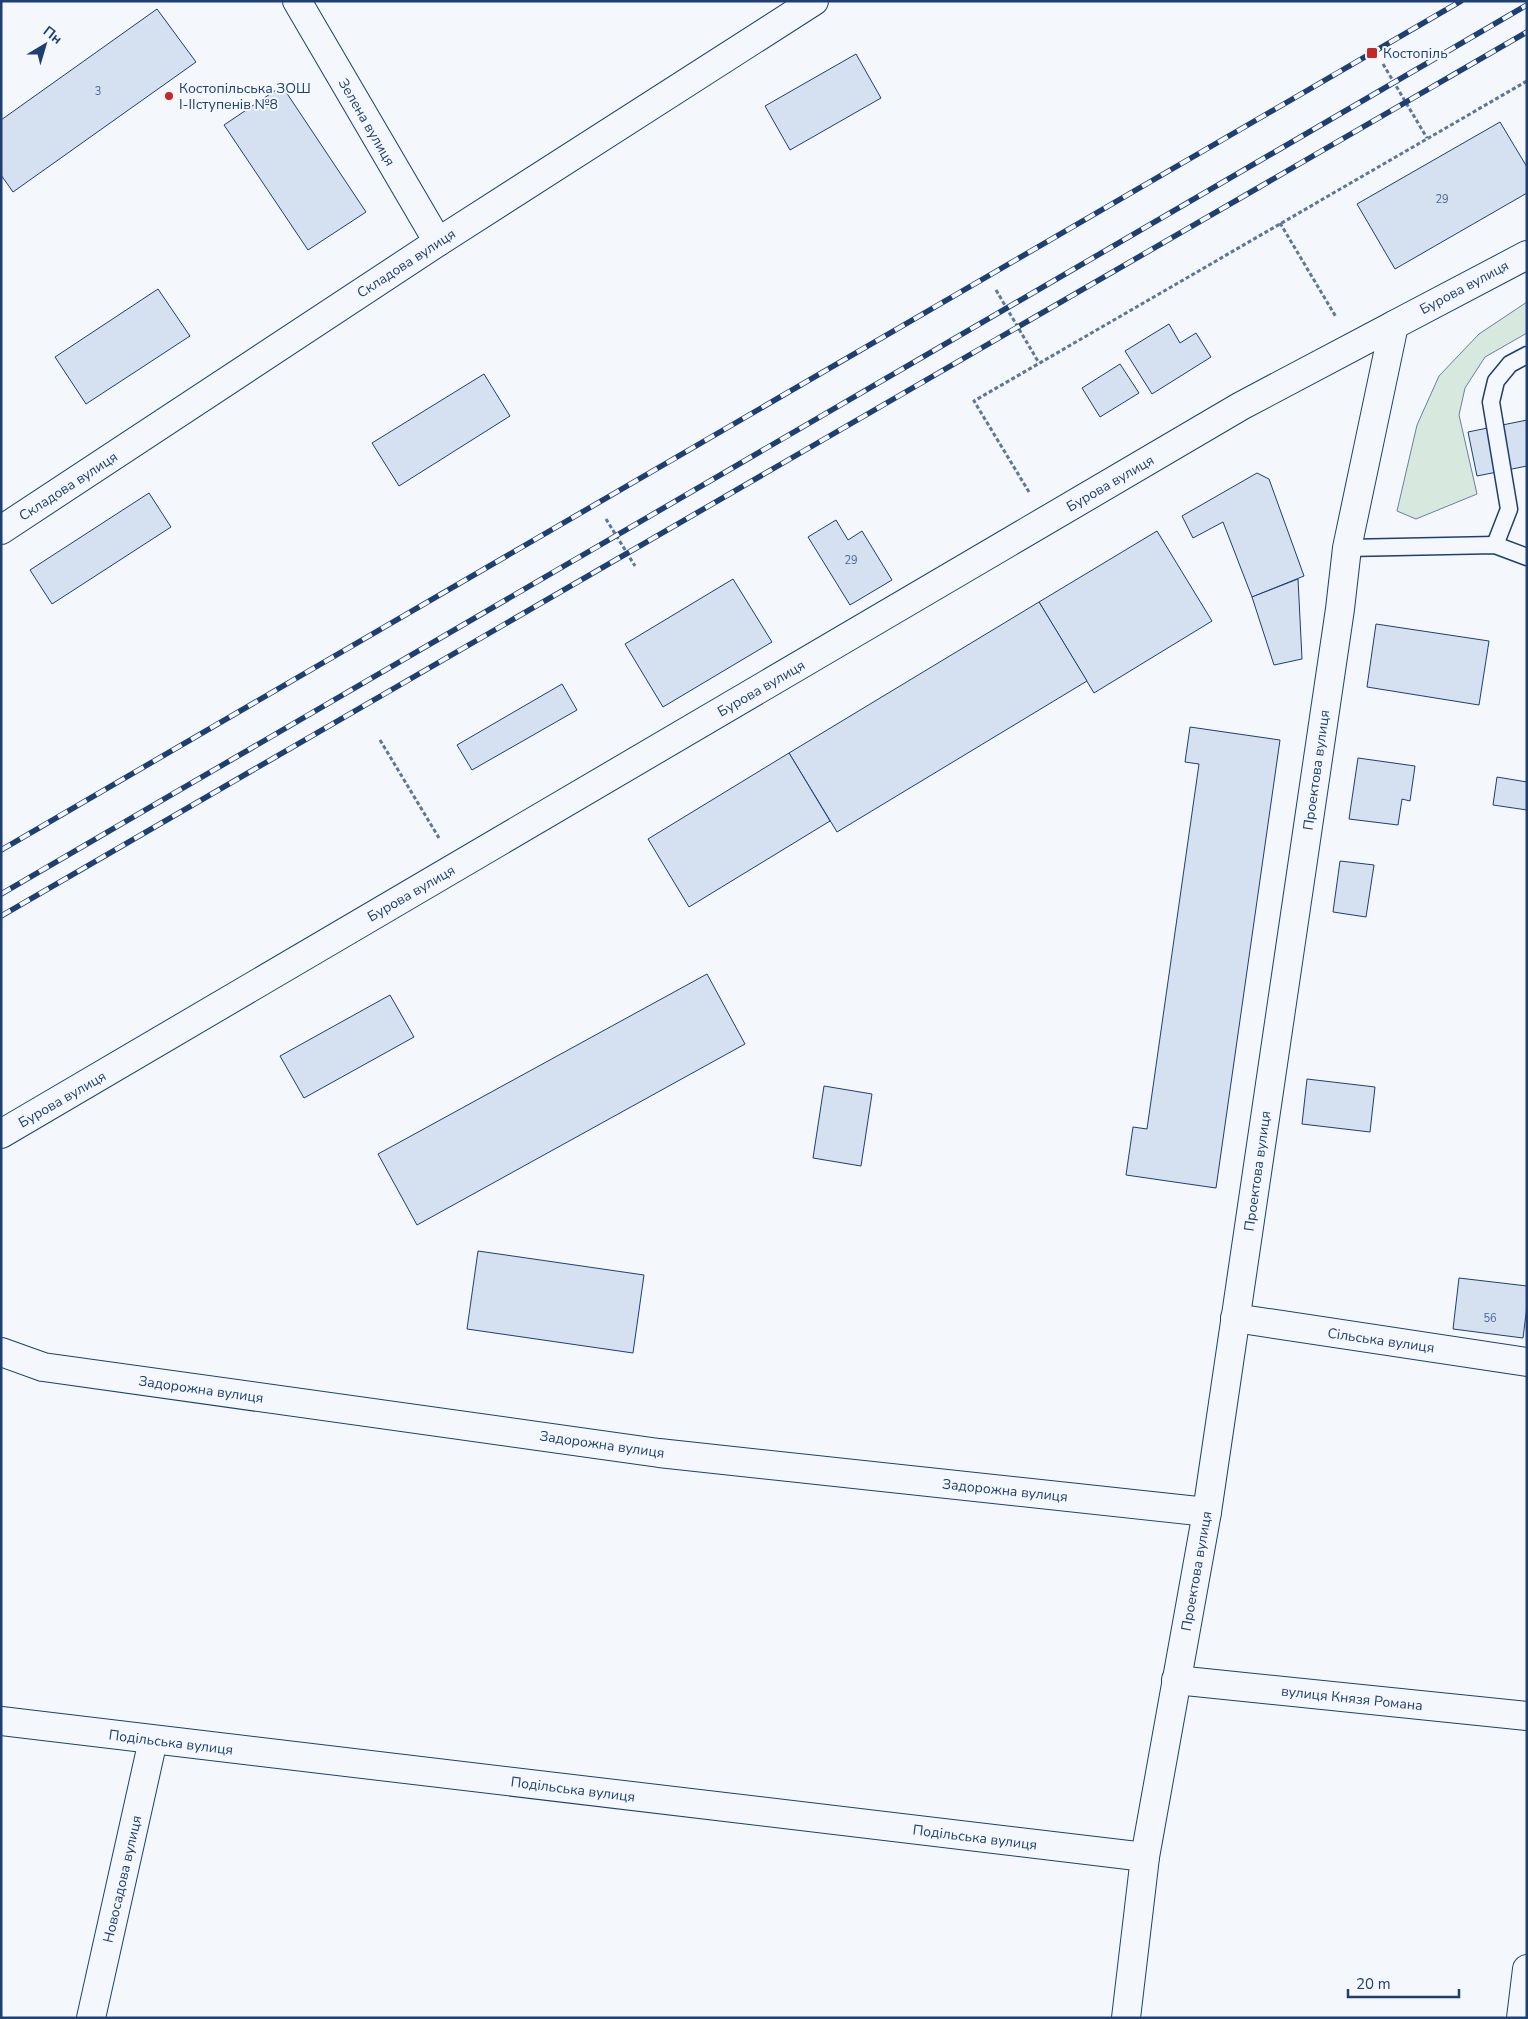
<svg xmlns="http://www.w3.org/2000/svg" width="1528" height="2019" viewBox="0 0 1528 2019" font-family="'Nunito Sans',sans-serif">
	<rect width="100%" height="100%" fill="#f4f7fb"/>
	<polygon fill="#d7e8df" stroke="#687fa3" points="1527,302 1527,333 1485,357 1465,388 1459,415 1477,494 1416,519 1397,511 1417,425 1439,376 1479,334"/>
	<g fill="#d5e0f0" stroke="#1d3f73">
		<polygon points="157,9 196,62 13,192 1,175 1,120"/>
		<polygon points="856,54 881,98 790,150 765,106"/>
		<polygon points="282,86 366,212 308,250 224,125"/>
		<polygon points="1500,122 1527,167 1527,193 1395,269 1357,204"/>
		<polygon points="158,289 190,336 86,404 55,357"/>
		<polygon points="1169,324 1180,343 1196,333 1211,357 1152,394 1125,351"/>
		<polygon points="1120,364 1139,393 1100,417 1082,388"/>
		<polygon points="484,374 510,416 399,486 372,443"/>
		<polygon points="1527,420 1527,466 1477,476 1468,432"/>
		<polygon points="1257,473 1269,479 1304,576 1252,597 1223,522 1193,538 1182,516"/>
		<polygon points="149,493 171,527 52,604 30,570"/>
		<polygon points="836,520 848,540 862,531 892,580 850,605 808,537"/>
		<polygon points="1157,531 1212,621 1094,693 1039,602"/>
		<polygon points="733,579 772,642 663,707 625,644"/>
		<polygon points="1298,579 1302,659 1274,665 1252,597"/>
		<polygon points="1039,602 1087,681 837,832 789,753"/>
		<polygon points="1376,624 1489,641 1479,705 1367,687"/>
		<polygon points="562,684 577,710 472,770 457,745"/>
		<polygon points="1190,727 1280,740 1216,1188 1126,1175 1133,1127 1147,1129 1199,764 1185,762"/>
		<polygon points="789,753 830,821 689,907 648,839"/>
		<polygon points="1358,758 1415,766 1410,801 1402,799 1398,825 1349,819"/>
		<polygon points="1497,777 1527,782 1527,810 1493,805"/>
		<polygon points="1340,861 1374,865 1366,917 1333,912"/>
		<polygon points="707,974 745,1044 417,1225 378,1154"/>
		<polygon points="390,995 414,1037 304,1098 280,1056"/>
		<polygon points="1307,1079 1375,1087 1370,1132 1302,1124"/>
		<polygon points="824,1086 872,1094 861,1166 813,1158"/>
		<polygon points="478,1251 644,1275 633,1353 467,1329"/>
		<polygon points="1459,1278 1527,1286 1527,1306 1523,1338 1453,1329"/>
	</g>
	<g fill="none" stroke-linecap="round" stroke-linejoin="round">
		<defs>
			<g id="lane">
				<polyline points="1495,545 1509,509 1491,402 1496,381 1510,364 1527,355"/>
				<polyline points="1347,548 1495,545 1527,557"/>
			</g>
			<g id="street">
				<polyline points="297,1 438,242"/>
				<polyline points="1,530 438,242 814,1"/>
				<polyline points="1,1134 1241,406 1394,325"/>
				<polyline points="1235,1318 1527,1362"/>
				<polyline points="1,1352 43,1367 659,1453 1207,1512"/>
				<polyline points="1176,1680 1527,1716"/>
				<polyline points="1,1721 1145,1857"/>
				<polyline points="91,2018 153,1740"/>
				<polyline points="1521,2018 1527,1969"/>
			</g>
			<polyline id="secondary" points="1126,2018 1145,1857 1207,1512 1340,609 1347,548 1394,325 1527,255"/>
		</defs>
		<use href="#lane" stroke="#1d3f73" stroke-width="19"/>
		<use href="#street" stroke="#1d3f73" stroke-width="30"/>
		<use href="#secondary" stroke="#1d3f73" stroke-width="30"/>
		<g stroke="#5e769c" stroke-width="3" stroke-dasharray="4 2.5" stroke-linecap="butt">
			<polyline points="1383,64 1427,138"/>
			<polyline points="1280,223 1336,317"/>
			<polyline points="996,290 1039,363"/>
			<polyline points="1029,492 974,401 1527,81"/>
			<polyline points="606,519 635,566"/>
			<polyline points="380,740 439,838"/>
		</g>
		<use href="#lane" stroke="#f4f7fb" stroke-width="16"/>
		<use href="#street" stroke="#f4f7fb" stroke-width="28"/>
		<use href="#secondary" stroke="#f4f7fb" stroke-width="28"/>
		<defs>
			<g id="rail">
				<polyline points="1,850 1461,1"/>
				<polyline points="1,894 1527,5"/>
				<polyline points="1,916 1527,32"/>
			</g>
		</defs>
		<use href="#rail" stroke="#1d3f73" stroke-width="5.5"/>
		<use href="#rail" stroke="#f4f7fb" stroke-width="4" stroke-dasharray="11" stroke-linecap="butt"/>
	</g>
	<g fill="#c62828" stroke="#f4f7fb" stroke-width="2">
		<rect x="1366" y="47" width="12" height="12" rx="2.5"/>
		<circle cx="169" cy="96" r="5"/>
	</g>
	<g text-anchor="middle" stroke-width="4" stroke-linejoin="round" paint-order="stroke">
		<g font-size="11" fill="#4b6792">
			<text x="98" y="95">3</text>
			<text x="1442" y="203">29</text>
			<text x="851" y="564">29</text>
			<text x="1490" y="1322">56</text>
		</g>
		<g font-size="14" fill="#1d3f73" stroke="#f4f7fb" text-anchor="start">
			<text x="1383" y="58">Костопіль</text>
			<text x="179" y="93">Костопільська ЗОШ<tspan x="179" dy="16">І-ІІступенів №8</tspan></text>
		</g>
		<g font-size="14" fill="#1d3f73" stroke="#f4f7fb">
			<text transform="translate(367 122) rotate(60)" y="5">Зелена вулиця</text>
			<text transform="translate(406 263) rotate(-33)" y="5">Складова вулиця</text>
			<text transform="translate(1464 287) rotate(-28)" y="5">Бурова вулиця</text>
			<text transform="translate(1110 483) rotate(-30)" y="5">Бурова вулиця</text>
			<text transform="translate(68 486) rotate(-33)" y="5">Складова вулиця</text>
			<text transform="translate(761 688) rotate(-30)" y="5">Бурова вулиця</text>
			<text transform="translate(1316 770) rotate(-82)" y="5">Проектова вулиця</text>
			<text transform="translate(411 893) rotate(-30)" y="5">Бурова вулиця</text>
			<text transform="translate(62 1099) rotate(-30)" y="5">Бурова вулиця</text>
			<text transform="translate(1257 1171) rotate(-82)" y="5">Проектова вулиця</text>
			<text transform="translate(1381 1340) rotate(8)" y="5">Сільська вулиця</text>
			<text transform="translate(201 1389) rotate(8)" y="5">Задорожна вулиця</text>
			<text transform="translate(602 1444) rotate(8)" y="5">Задорожна вулиця</text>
			<text transform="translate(1005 1490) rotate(6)" y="5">Задорожна вулиця</text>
			<text transform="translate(1196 1571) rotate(-80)" y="5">Проектова вулиця</text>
			<text transform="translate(1352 1698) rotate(6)" y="5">вулиця Князя Романа</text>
			<text transform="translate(171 1742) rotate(7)" y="5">Подільська вулиця</text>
			<text transform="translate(573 1789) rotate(7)" y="5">Подільська вулиця</text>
			<text transform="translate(975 1837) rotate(7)" y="5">Подільська вулиця</text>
			<text transform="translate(122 1879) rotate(-77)" y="5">Новосадова вулиця</text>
		</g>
	</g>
	<rect width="1528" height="2019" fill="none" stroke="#1d3f73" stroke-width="5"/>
	<g transform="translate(45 45) rotate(38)" stroke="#f4f7fb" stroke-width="4" paint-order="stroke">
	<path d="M0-4L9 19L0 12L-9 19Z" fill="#1d3f73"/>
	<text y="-8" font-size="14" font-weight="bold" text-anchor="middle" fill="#1d3f73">Пн</text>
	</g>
	<path d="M1348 1989v8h111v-8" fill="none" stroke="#1d3f73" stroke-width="2.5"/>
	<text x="1356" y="1989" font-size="15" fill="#1d3f73" stroke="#f4f7fb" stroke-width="4" paint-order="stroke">20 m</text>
</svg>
